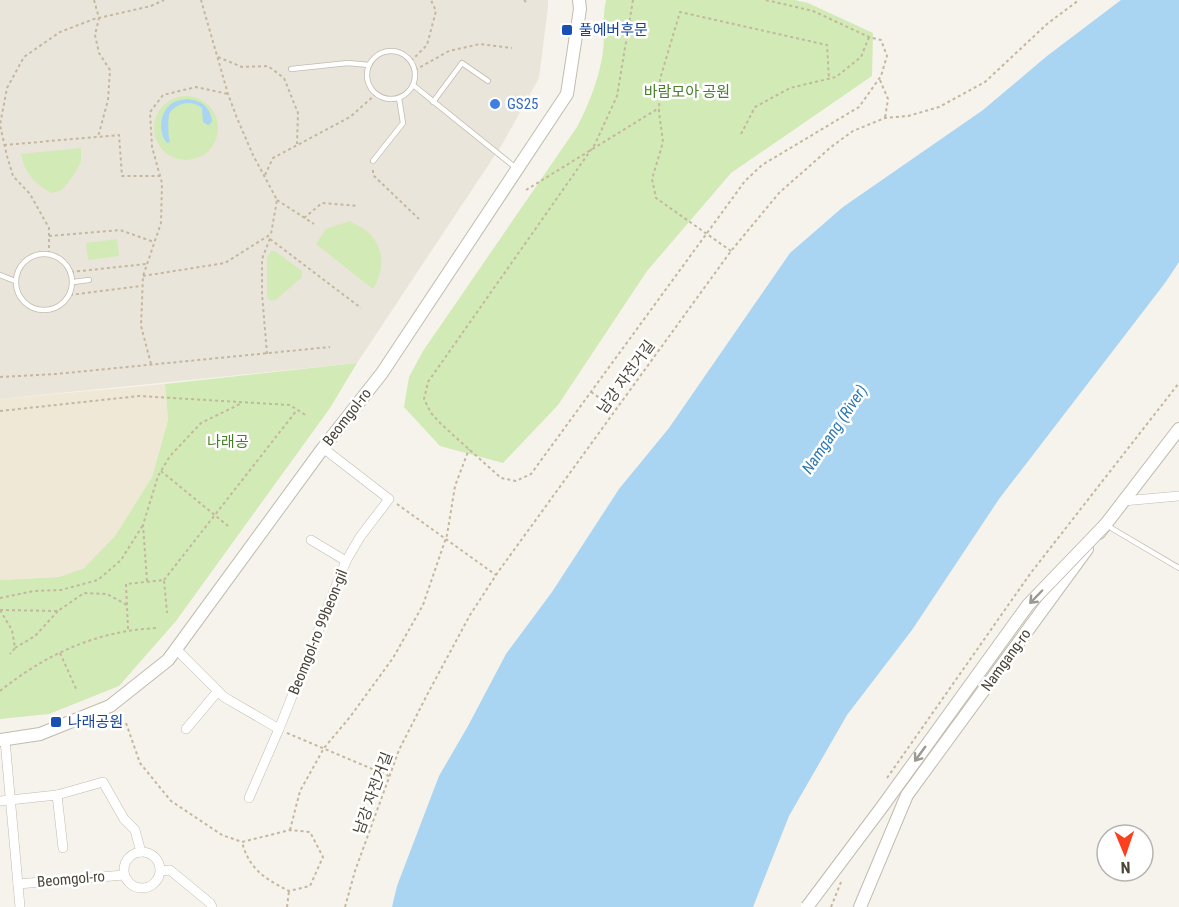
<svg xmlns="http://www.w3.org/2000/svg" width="1179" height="907" viewBox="0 0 1179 907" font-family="'Roboto Condensed','Noto Sans KR',sans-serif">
	<rect width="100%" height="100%" fill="#f6f3ec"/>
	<polygon fill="#eae5da" points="0,0 548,0 548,7 539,78 503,143 357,363 0,399"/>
	<polygon fill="#efe8d6" points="165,384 168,420 152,477 115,536 84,568 59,577 0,580 0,399"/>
	<g fill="#d2eab5">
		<path d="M606 0H795L808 3 873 33 872 76 731 173 647 271 558 405 503 463 440 446 404 407 409 377 423 351 577 127C589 104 599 79 603 52 605 34 602 17 606 0Z"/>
		<circle cx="186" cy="128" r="32"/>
		<path d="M81 148V162L73 176 62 190 52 193C35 185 24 172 21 154Z"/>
		<path d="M350 221C356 225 366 229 371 235 385 251 384 271 373 289L316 244 326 229Z"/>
		<polygon points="117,239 119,256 88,260 86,243"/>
		<polygon points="271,251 275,251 302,271 302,277 277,299 271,301 267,298 267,258"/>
		<polygon points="357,363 330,408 176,621 119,686 49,714 0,719 0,580 59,577 84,568 115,536 152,477 168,420 165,384"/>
	</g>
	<g fill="#a9d4f2">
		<polygon points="1121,0 1179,0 1179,262 1165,283 999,499 912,630 847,715 789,816 753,907 392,907 397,886 439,776 468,726 506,654 552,592 619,489 669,428 790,253 843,207 983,110 1047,56"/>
		<path d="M187 99C201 100 211 107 212 122L208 125 203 122 202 108C191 99 176 103 169 114 168 119 168 138 170 142L167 143C159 134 159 115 169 106 173 101 181 100 187 99Z"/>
	</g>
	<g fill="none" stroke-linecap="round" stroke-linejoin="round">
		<defs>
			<g id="service">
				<circle cx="391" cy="75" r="24"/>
				<polyline points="291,69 348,63 369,65"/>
				<polyline points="413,85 516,168"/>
				<polyline points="433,102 462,63 488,81"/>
				<polyline points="373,161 403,123 399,98"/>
				<circle cx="44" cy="282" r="28"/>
				<polyline points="0,275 15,281"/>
				<polyline points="73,282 89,280"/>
				<polyline points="1106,525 1179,568"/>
			</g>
			<g id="minor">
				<polyline points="1123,501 1179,496"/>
				<polyline points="311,540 346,561"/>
				<polyline points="176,649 224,697 279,729 346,561 360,537 389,499 323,448"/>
				<polyline points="186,729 218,691"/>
				<polyline points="5,740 20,907"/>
				<polyline points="57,795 63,848"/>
				<polyline points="249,798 279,729"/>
				<polyline points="0,801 57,795 103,782 124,819 135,830 141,852"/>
				<circle cx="142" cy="870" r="18"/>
				<polyline points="161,871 170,870 210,903 212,907"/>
				<polyline points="18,884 124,875"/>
			</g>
			<g id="tertiary">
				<polyline points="1099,533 1179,429"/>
				<polyline points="0,740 40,734 110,706 168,660 323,448 382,373 567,94 580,9 579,0"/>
				<polyline points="860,907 907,795 1087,549"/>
			</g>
		</defs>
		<use href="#service" stroke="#c2bbae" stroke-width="6"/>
		<use href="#minor" stroke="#c2bbae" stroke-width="10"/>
		<use href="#tertiary" stroke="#c2bbae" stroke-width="14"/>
		<g stroke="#c4b79f" stroke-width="2" stroke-dasharray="3 3" stroke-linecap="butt">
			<polyline points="94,0 99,18 95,35 99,53 110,70 108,100 98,137"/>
			<polyline points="524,0 528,4"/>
			<polyline points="633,0 617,96 595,144 428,382 424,399 431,413 441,424 501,478 516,481 531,474 745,181 762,165 859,107 881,76 887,56 881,40 869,37 813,11 766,0"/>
			<polyline points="218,57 242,67 268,66 284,78 298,113 297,144"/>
			<polyline points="411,61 427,45 436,11 431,0"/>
			<polyline points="415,70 449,51 480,44 512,48"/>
			<polyline points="880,80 888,99 885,118"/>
			<polyline points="741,134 755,107 790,88 836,77 861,57 869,37"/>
			<polyline points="4,145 119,135 122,176 160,176"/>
			<polyline points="373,170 373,175 419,219"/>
			<polyline points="265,175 273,158 350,117 376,94"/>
			<polyline points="526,190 659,108"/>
			<polyline points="277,200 314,224"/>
			<polyline points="304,218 322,203 358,206"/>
			<polyline points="49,236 120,230 154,242"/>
			<polyline points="270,239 361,308"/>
			<polyline points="731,251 656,198 652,179 663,142 659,112 660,79 680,12 827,45 829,79"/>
			<polyline points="49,254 49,228 30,194 13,176 7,156 0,125 7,88 24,57 60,32 94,19 151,6 164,0"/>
			<polyline points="71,272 146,264"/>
			<polyline points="143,276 225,263 271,234 277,200 253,155 237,118 228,94 201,0"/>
			<polyline points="70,295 141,286"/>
			<polyline points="267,354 262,294 262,259 271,236"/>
			<polyline points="151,364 141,326 143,276 161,223 162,183 152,147 150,112 163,95 196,87 228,94"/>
			<polyline points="0,377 56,374 330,347"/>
			<polyline points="591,392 616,409"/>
			<polyline points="0,411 139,396 290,405 307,416"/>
			<polyline points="161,471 228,526"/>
			<polyline points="397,504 496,575"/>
			<polyline points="164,580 297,410"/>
			<polyline points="147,581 143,525 158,476 170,456 201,423 240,404"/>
			<polyline points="0,598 34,591 61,590 98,580 121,560 143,525"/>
			<polyline points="0,610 58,611 84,593 107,594 127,605"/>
			<polyline points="0,610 12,630 15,648 10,654"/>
			<polyline points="128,629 126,584 164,580 167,613"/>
			<polyline points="15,648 35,636 58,611"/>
			<polyline points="60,653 77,691"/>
			<path d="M0 691C46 654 97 631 156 628"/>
			<path d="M126 723 140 763 171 801 222 835 242 842 290 830 310 832 323 857 310 886 289 891C265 879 249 869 242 842"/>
			<polyline points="287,733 389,776"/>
			<polyline points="887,778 1030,574 1179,383"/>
			<polyline points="290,830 300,791 324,748 350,717 393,658 423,605 447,535 455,486 469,449"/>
			<polyline points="287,907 289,891"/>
			<polyline points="345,907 355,871 399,750 427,695 470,615 498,572 731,251 779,193 831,147 853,131 885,118 908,116 939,107 985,82 1047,24 1079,0"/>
			<polyline points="831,907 841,882"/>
		</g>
		<use href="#service" stroke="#fff" stroke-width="4.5"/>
		<use href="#minor" stroke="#fff" stroke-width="9"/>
		<use href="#tertiary" stroke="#fff" stroke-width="12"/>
		<defs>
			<polyline id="tertiary-bridge" points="807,907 882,807 1028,605 1105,525"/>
		</defs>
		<use href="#tertiary-bridge" stroke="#c2bbae" stroke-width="14" stroke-linecap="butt"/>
		<use href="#tertiary-bridge" stroke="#fff" stroke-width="12"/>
	</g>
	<defs><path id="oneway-shaft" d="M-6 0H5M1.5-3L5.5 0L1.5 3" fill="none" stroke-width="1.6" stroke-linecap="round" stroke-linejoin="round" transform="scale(1.5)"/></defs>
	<g stroke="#9c9892">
		<use href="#oneway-shaft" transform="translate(1036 597) rotate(134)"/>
		<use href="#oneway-shaft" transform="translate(920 754) rotate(126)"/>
	</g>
	<g fill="#1a4fb4" stroke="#fff" stroke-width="2">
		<rect x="561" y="24" width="12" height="12" rx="3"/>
		<rect x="50" y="716" width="12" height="12" rx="3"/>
	</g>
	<circle fill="#3f7fe0" stroke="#fff" stroke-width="2" cx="495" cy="104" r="6"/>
	<g text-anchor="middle" stroke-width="5" stroke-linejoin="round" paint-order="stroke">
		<g font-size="15" fill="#164399" stroke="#fff" text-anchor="start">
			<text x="579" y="35">풀에버후문</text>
			<text x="68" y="727">나래공원</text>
		</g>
		<g font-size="15" fill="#4a7f2a" stroke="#fff">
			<text x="687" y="97">바람모아 공원</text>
			<text x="228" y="447">나래공</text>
		</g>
		<g font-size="15" fill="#366cbe" stroke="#fff" text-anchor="start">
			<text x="507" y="109">GS25</text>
		</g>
		<g font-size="15" fill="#4b4439" stroke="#fff">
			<text transform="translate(626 377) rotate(-54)" y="5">남강 자전거길</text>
			<text transform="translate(347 417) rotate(-52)" y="5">Beomgol-ro</text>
			<text transform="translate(318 632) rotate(-68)" y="5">Beomgol-ro 99beon-gil</text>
			<text transform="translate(1006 660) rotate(-54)" y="5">Namgang-ro</text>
			<text transform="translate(373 793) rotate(-70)" y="5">남강 자전거길</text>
			<text transform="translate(71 879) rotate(-5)" y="5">Beomgol-ro</text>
		</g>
		<g font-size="16" font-style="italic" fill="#2e7ab2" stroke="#fff">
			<text transform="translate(834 429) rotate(-56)" y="6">Namgang (River)</text>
		</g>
	</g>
	<g transform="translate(1125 853) rotate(178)"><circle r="28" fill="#ffffff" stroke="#b7b4b0" stroke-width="1.5"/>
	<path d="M0-4.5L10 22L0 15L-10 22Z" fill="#fc3f1d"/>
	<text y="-9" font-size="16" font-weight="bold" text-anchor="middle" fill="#4b4439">N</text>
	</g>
</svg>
